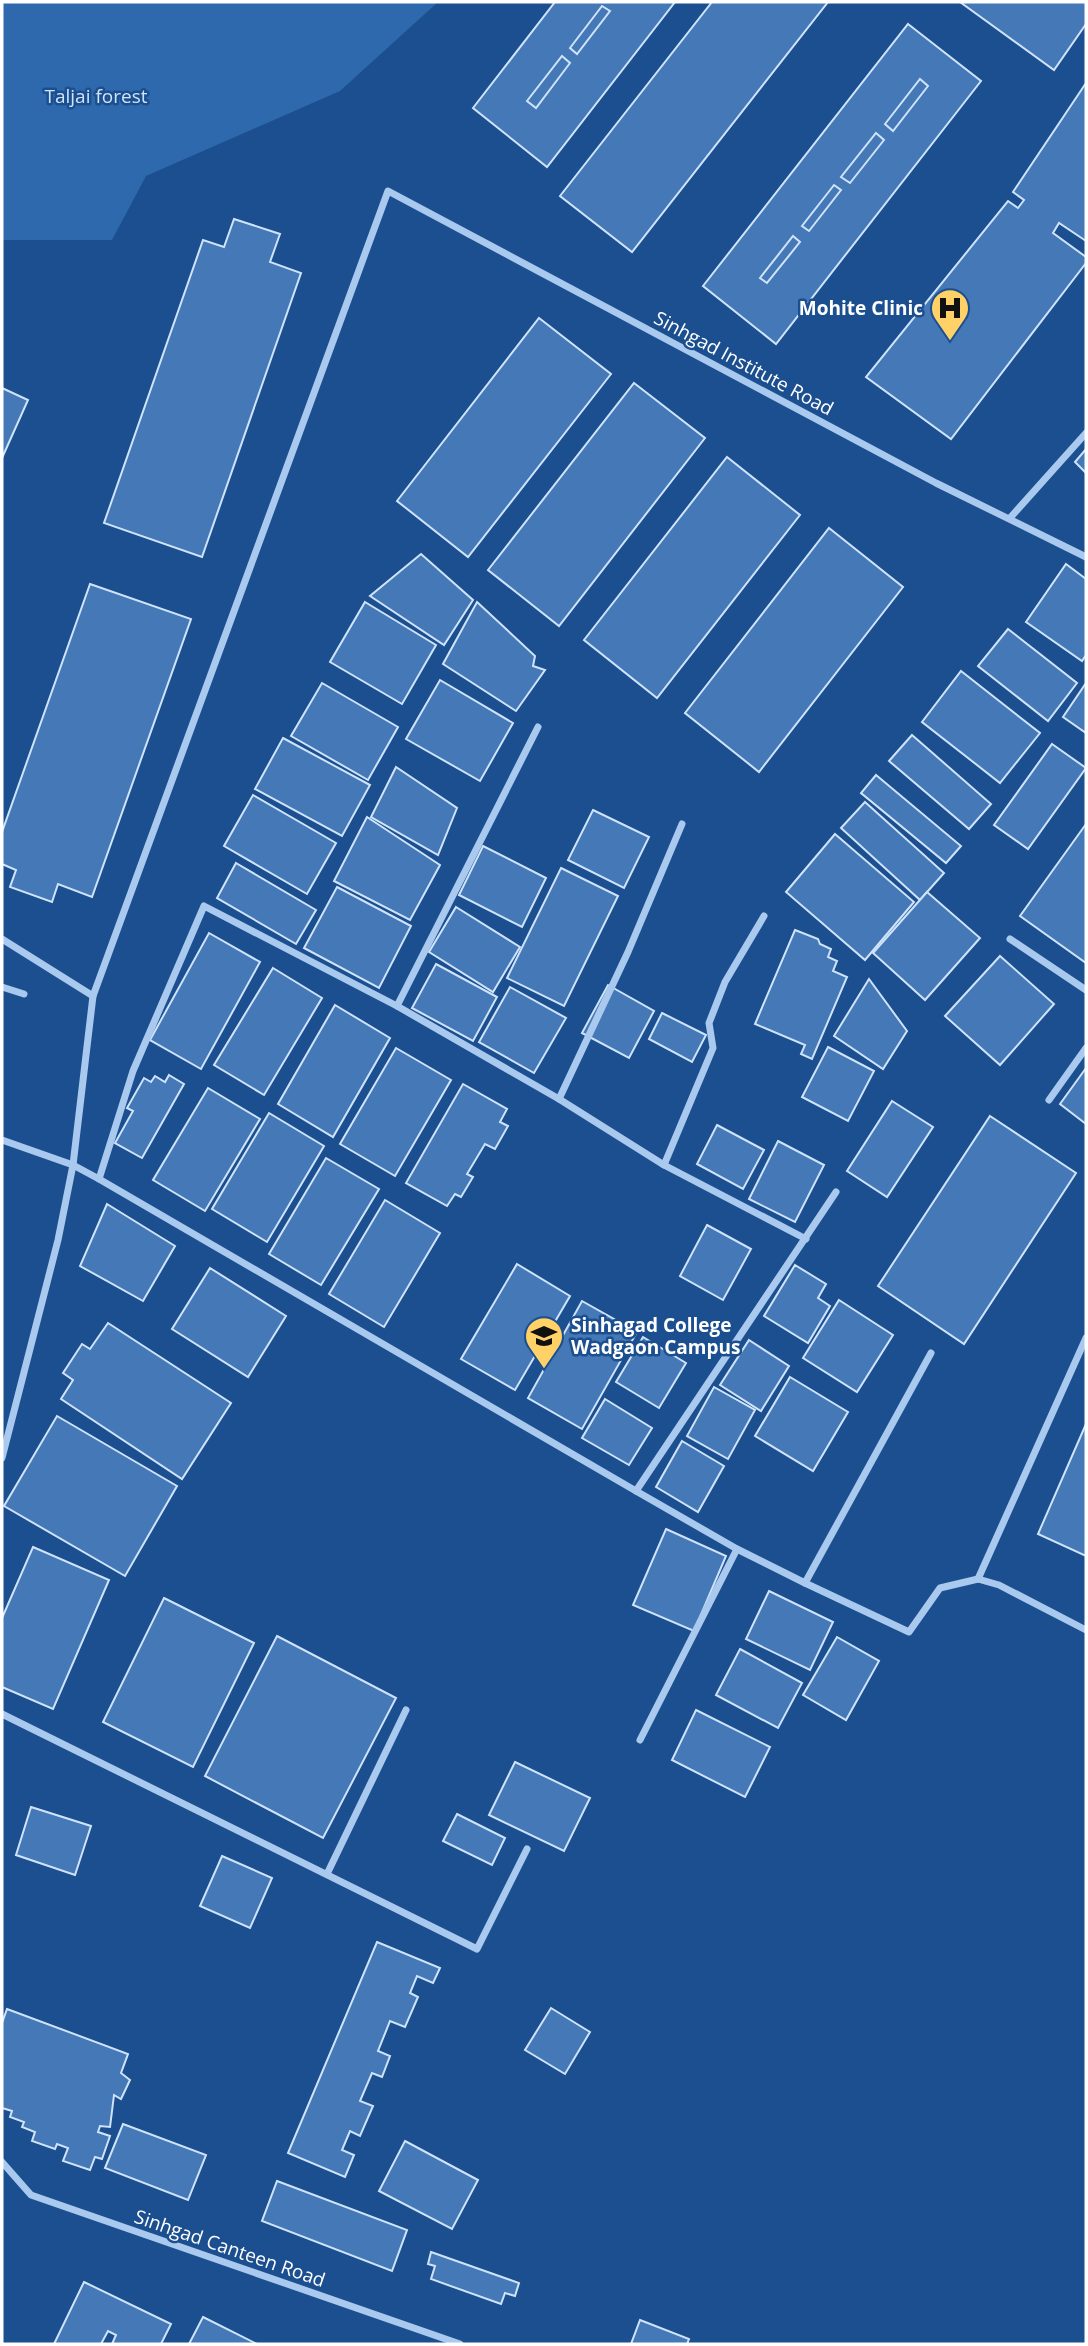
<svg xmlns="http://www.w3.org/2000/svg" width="1088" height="2346" viewBox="0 0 1088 2346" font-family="'Open Sans',sans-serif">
	<rect width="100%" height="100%" fill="#1b4f8f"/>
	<polygon fill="#2e69ad" points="2,2 438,2 340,91 146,176 112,240 2,240"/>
	<g fill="#4478b7" stroke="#cfe3fa" stroke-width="2">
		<polygon points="555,2 675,2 547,167 473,108"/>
		<polygon points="712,2 828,2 632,252 560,196"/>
		<polygon points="960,2 1086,2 1086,24 1054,70"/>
		<polygon points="602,6 610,11 577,54 570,48"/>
		<polygon points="908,24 981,81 776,344 703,286"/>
		<polygon points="562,56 570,63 536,108 527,101"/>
		<polygon points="920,79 928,86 893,131 885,124"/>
		<polygon points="1086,83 1086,241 1059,223 1053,233 1086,257 1086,263 951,439 866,377 1008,201 1018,208 1024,200 1013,192"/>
		<polygon points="876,133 884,140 850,183 841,177"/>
		<polygon points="834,185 841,190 809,231 802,226"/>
		<polygon points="234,219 280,234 270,262 301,273 202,557 104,523 203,240 224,247"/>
		<polygon points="793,236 800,242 767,283 760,278"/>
		<polygon points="539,318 611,374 468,557 397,501"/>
		<polygon points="634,383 705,438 559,626 488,570"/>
		<polygon points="2,388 28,400 2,458"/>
		<polygon points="1086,449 1086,473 1075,462"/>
		<polygon points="727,457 800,515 657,698 584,640"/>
		<polygon points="829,528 903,587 759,772 685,713"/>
		<polygon points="421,554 473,600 444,645 370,596"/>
		<polygon points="1066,564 1086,579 1086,655 1082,661 1026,622"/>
		<polygon points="90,584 191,619 92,897 58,884 52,902 10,887 16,870 2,864 2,832"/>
		<polygon points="365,602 436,645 402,704 330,662"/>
		<polygon points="477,602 535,656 533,666 545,670 516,711 443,664"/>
		<polygon points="1008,629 1077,683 1048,721 978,666"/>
		<polygon points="961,671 1040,733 1000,783 922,722"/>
		<polygon points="440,680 513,723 480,781 406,739"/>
		<polygon points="322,683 398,727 368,780 291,736"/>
		<polygon points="1086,683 1086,733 1063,717"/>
		<polygon points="912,735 991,804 969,829 889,761"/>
		<polygon points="283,738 370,785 342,836 255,789"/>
		<polygon points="1052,744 1086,768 1028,849 994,825"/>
		<polygon points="396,767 457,808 438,855 371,817"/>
		<polygon points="876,775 961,846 946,863 861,793"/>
		<polygon points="253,795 336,843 307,894 224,846"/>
		<polygon points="865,802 944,873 920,900 841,828"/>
		<polygon points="593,810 649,837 624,888 568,860"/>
		<polygon points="367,817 440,865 410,920 334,881"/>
		<polygon points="1086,824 1086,963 1020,916"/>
		<polygon points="835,834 914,902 865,960 786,892"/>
		<polygon points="483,846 546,878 522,927 459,895"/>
		<polygon points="236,863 316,910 296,944 217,898"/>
		<polygon points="561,868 618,896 564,1006 507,978"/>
		<polygon points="337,887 411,926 379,988 304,948"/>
		<polygon points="927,892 980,938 925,1000 873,953"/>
		<polygon points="456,907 520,947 493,992 429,952"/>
		<polygon points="795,930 818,939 820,944 831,949 828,957 837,961 833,971 847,977 812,1059 801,1054 805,1045 755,1024"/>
		<polygon points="209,933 260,962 201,1069 150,1040"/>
		<polygon points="1000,956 1054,1004 1000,1065 945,1016"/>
		<polygon points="436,964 497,997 473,1041 412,1008"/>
		<polygon points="273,968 322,998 264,1095 214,1065"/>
		<polygon points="869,979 907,1031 883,1069 834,1036"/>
		<polygon points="608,985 654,1011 629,1058 582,1033"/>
		<polygon points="510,987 566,1018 534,1073 479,1042"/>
		<polygon points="335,1005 390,1038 333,1137 278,1104"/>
		<polygon points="662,1013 706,1035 692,1062 649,1039"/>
		<polygon points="828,1047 874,1071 848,1121 802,1097"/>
		<polygon points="396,1048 451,1080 395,1176 340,1144"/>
		<polygon points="1086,1068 1086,1124 1060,1104"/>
		<polygon points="169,1075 184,1084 142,1158 115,1143 133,1111 127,1108 144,1078 151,1082 155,1076 165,1082"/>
		<polygon points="463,1084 507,1109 500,1122 508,1126 495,1149 485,1144 467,1174 473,1177 461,1197 455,1194 447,1206 406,1183"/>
		<polygon points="208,1088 260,1119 205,1211 153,1180"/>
		<polygon points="892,1101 933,1127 887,1197 847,1171"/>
		<polygon points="269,1113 324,1146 267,1242 212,1209"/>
		<polygon points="990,1116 1076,1173 964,1344 878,1286"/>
		<polygon points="717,1125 764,1150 743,1189 697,1164"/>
		<polygon points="778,1141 824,1165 795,1222 749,1199"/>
		<polygon points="326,1158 379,1189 321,1285 269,1254"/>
		<polygon points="385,1200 440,1233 384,1327 329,1294"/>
		<polygon points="107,1204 175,1246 143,1301 80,1266"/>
		<polygon points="707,1225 751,1249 723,1300 680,1276"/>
		<polygon points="517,1264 570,1296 515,1390 461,1359"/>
		<polygon points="795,1265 826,1284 818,1298 830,1306 808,1343 764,1316"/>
		<polygon points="210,1268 286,1316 248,1377 172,1329"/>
		<polygon points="839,1300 893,1335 857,1392 803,1358"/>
		<polygon points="582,1301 637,1332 582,1429 528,1398"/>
		<polygon points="108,1323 231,1403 182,1479 61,1399 73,1380 63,1373 82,1344 90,1349"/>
		<polygon points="643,1337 686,1363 659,1408 616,1382"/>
		<polygon points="749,1340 789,1366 761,1411 720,1385"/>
		<polygon points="790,1377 848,1412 813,1471 755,1436"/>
		<polygon points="714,1387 755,1410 728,1459 687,1436"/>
		<polygon points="605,1399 652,1428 629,1465 582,1438"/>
		<polygon points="57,1416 177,1486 125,1576 4,1506"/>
		<polygon points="1086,1424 1086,1556 1038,1534"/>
		<polygon points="682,1441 724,1466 698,1512 656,1487"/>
		<polygon points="666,1529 726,1556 694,1631 633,1605"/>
		<polygon points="33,1547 109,1580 53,1709 2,1687 2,1618"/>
		<polygon points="769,1591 833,1622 810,1670 746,1639"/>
		<polygon points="164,1598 254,1643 193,1767 103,1722"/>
		<polygon points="277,1636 396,1698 323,1838 205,1776"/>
		<polygon points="837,1637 879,1661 846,1720 803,1695"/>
		<polygon points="740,1649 802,1683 778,1728 716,1695"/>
		<polygon points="696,1710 770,1747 745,1797 672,1760"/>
		<polygon points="515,1762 590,1798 564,1851 489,1815"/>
		<polygon points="31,1807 91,1826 75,1875 16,1855"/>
		<polygon points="457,1814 505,1838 492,1865 443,1841"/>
		<polygon points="222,1856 272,1878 250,1928 200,1906"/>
		<polygon points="377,1942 440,1968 433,1983 417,1976 410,1993 418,1997 405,2027 390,2021 378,2051 390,2056 382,2077 372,2073 360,2101 373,2106 360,2136 350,2131 342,2150 354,2155 345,2177 288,2153"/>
		<polygon points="551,2008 590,2032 565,2074 525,2050"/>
		<polygon points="7,2009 128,2054 121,2073 130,2080 121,2099 114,2095 110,2127 100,2126 98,2132 110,2136 102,2159 95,2157 90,2170 63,2161 68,2148 57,2144 55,2149 32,2141 35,2132 22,2127 24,2122 10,2117 12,2111 2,2108 2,2023"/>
		<polygon points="123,2124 206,2155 188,2200 105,2168"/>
		<polygon points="405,2141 478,2180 452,2229 379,2191"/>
		<polygon points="277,2181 407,2230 392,2271 262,2221"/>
		<polygon points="431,2252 519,2283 515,2296 505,2293 501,2304 431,2279 435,2266 428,2264"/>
		<polygon points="84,2282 171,2324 161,2344 112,2344 116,2335 108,2331 101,2344 54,2344"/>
		<polygon points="203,2317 257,2344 189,2344"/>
		<polygon points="640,2320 689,2339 687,2344 631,2344"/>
	</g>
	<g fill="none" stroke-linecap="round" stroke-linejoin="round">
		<g stroke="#a9c9ee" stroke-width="7">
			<polyline points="1010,518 1086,433"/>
			<polyline points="2,939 93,996"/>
			<polyline points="1010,939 1086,990"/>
			<polyline points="2,987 24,994"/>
			<polyline points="397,1006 538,727"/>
			<polyline points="559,1099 628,952 682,824"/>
			<polyline points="1049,1100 1086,1048"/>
			<polyline points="2,1140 73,1165 99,1179 636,1491 737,1549 805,1583 931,1353"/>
			<polyline points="664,1165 713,1048 709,1023 725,982 764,916"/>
			<polyline points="99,1179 133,1071 204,906 397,1006 559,1099 664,1165 806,1239"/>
			<polyline points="2,1458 58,1240 73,1165 93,996 388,191 936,483 1086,557"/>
			<polyline points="636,1491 836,1192"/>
			<polyline points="978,1579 1086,1338"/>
			<polyline points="805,1583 909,1632 940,1588 978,1579 999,1585 1086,1630"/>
			<polyline points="2,1714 477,1949 527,1849"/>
			<polyline points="640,1740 737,1549"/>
			<polyline points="327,1874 406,1710"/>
			<polyline points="2,2162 31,2195 460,2344"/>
		</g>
	</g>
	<defs>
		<symbol id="hospital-pin" viewBox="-11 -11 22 30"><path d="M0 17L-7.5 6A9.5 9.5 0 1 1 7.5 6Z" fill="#ffd166" stroke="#1b4f8f"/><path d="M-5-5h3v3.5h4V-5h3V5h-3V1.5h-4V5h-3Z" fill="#111"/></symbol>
		<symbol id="university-pin" viewBox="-11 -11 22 30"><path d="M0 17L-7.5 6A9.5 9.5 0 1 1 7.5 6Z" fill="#ffd166" stroke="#1b4f8f"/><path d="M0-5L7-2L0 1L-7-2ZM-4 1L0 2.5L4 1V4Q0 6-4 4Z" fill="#111"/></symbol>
	</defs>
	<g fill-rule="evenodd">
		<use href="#hospital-pin" x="928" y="286" width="44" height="60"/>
		<use href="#university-pin" x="522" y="1314" width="44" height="60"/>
	</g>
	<g text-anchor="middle" stroke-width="5" stroke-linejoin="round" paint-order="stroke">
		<g font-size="19" fill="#cfe3fa" stroke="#1b4f8f">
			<text x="96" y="103">Taljai forest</text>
		</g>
		<g font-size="19" font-weight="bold" fill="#fff" stroke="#1b4f8f" text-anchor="end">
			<text x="923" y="315">Mohite Clinic</text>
			<text x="571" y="1332" text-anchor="start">Sinhagad College<tspan x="571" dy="22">Wadgaon Campus</tspan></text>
		</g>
		<g font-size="19" fill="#fff" stroke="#1b4f8f">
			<text transform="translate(744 363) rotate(28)" y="7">Sinhgad Institute Road</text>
			<text transform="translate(230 2248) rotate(19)" y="7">Sinhgad Canteen Road</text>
		</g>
	</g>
	<rect width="1088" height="2346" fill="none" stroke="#ffffff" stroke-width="7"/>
</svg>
